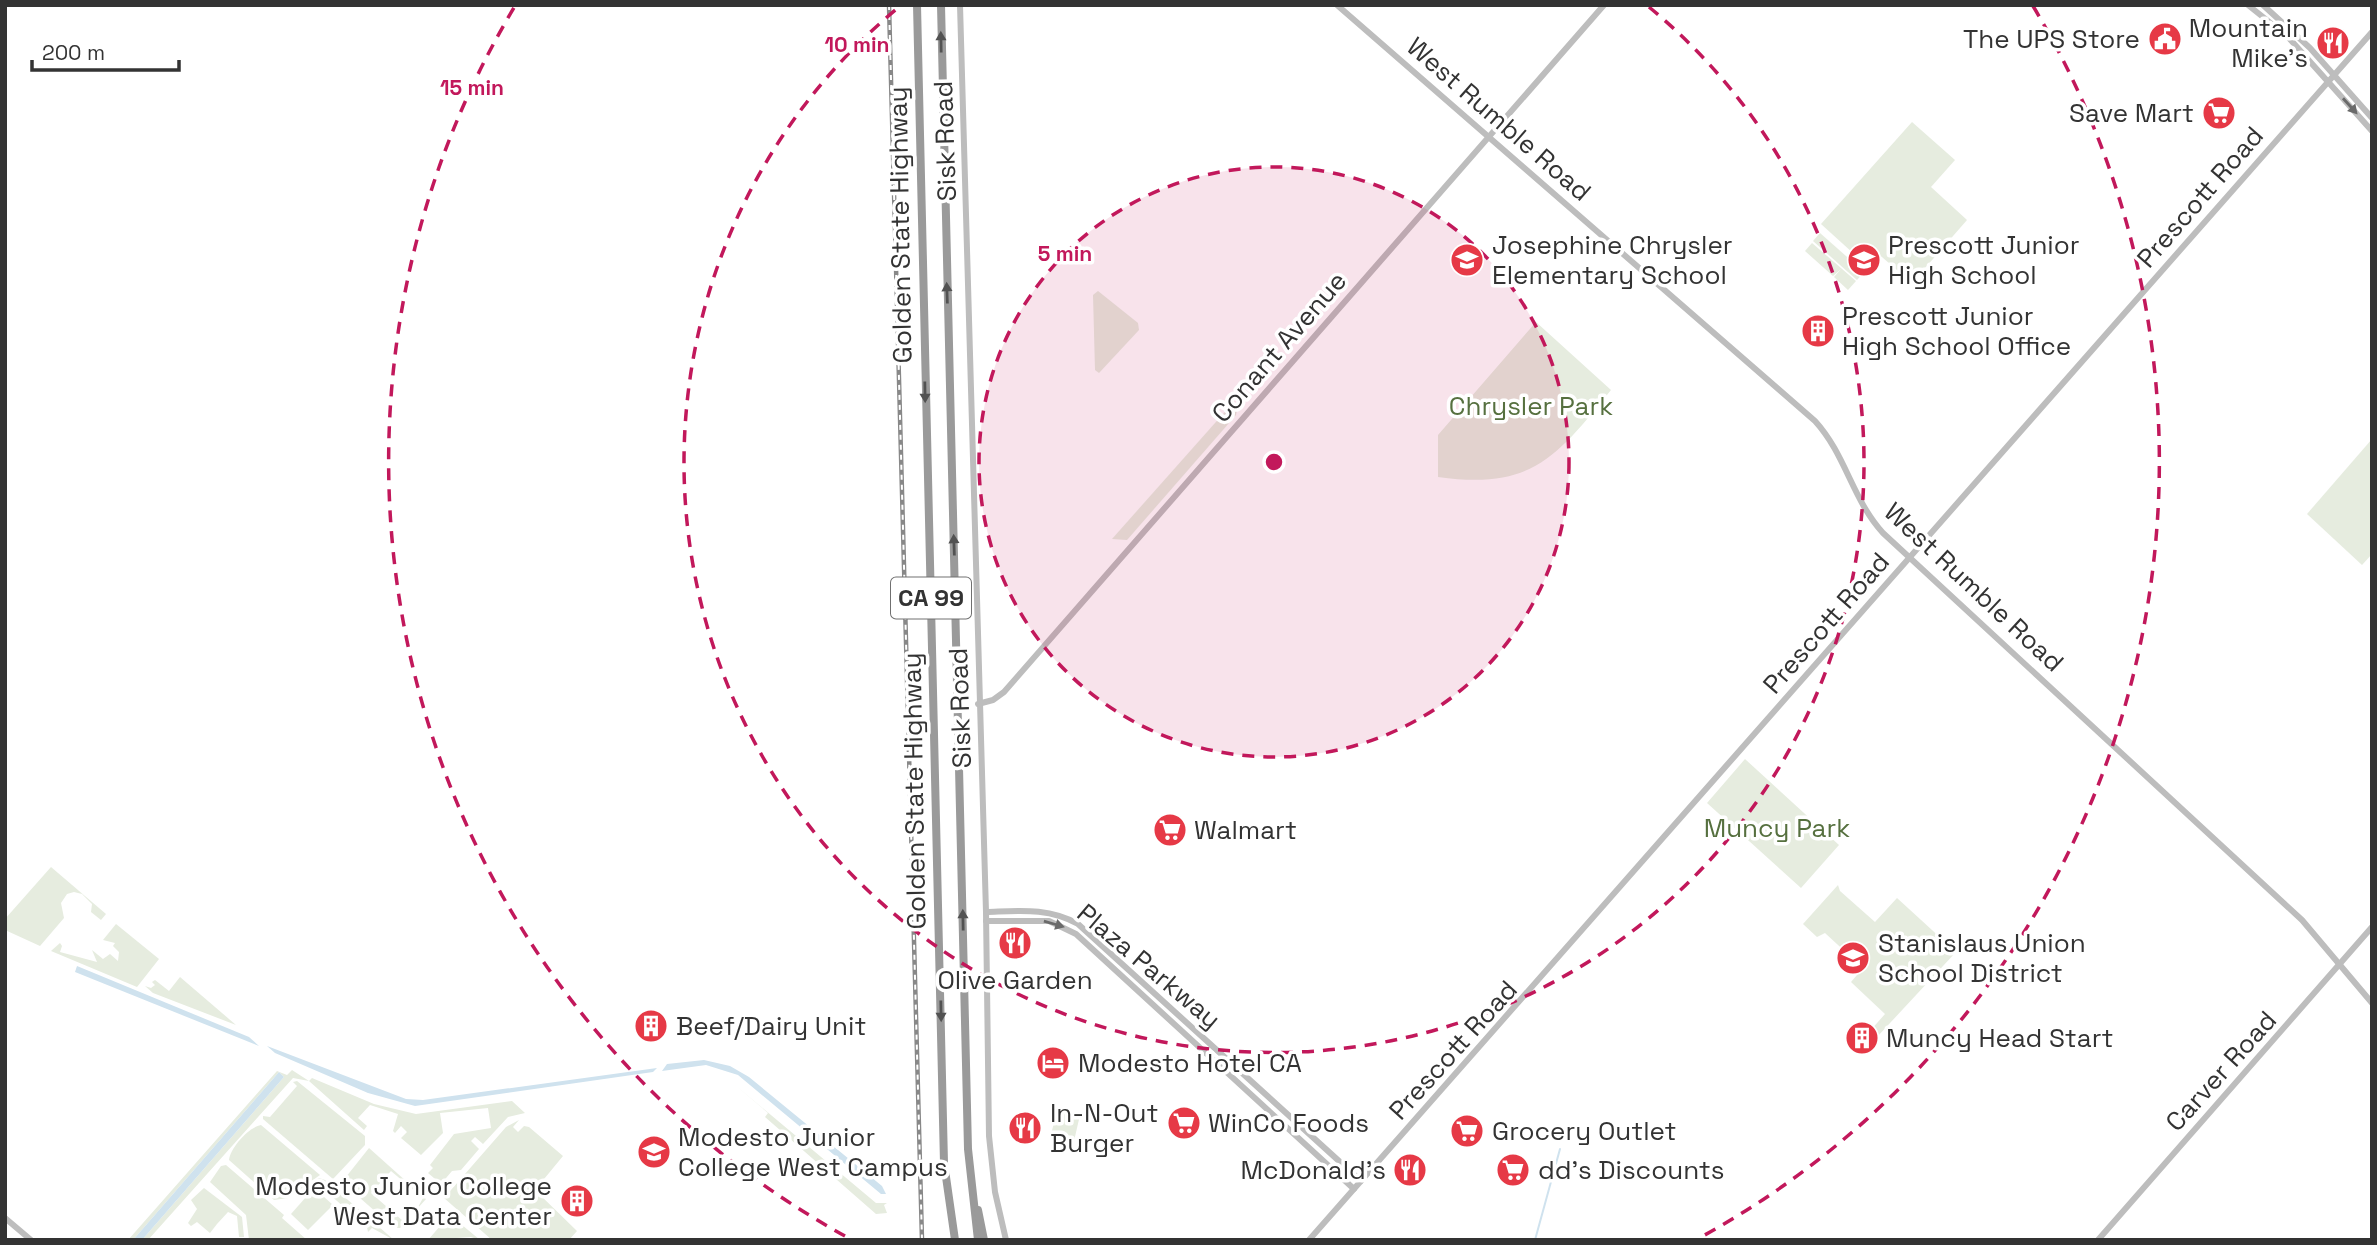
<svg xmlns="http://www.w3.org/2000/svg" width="2377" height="1245" viewBox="0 0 2377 1245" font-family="'Space Grotesk',sans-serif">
	<rect width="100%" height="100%" fill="#fff"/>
	<g fill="#e6ecdf">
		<polygon points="1912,122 1955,160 1931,187 1967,220 1912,283 1875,251 1864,263 1821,224"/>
		<polygon points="1820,233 1864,272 1857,280 1813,241"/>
		<polygon points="1812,243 1856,281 1848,290 1834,277 1841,269 1833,276 1805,251"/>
		<polygon points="1098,291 1138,323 1139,330 1099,373 1095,370 1093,295"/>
		<path d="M1536 322 1611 390C1556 458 1531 490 1438 477V435Z"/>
		<polygon points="1231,405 1237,410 1236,415 1127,540 1112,539"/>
		<polygon points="2372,439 2372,554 2362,565 2307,514"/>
		<polygon points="1745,759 1839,845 1801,888 1707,803"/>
		<polygon points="51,867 106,914 101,920 91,912 92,904 82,894 74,892 67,894 61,903 64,918 40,946 5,930 5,919"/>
		<polygon points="1838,885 1840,891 1875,922 1897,898 1956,952 1877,1037 1870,1031 1885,1014 1851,982 1863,968 1825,933 1817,937 1803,924"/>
		<polygon points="116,924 159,959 137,987 51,951 60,943 62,946 60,952 97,962 92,950 103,959 110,954 118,961 119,952 113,946 115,943 103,940"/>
		<polygon points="180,977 236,1025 153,993 145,986 151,988 155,985 152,982 155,980 169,991"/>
		<polygon points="292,1070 309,1081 312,1078 374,1104 416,1114 512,1101 525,1113 508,1117 483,1144 475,1137 471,1141 479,1149 461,1170 452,1171 441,1184 428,1173 433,1168 430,1165 454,1134 491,1128 488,1108 440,1113 443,1133 421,1155 401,1138 407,1132 401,1126 395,1133 393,1131 398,1114 370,1105 358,1118 367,1126 364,1130 309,1081 293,1078 148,1240 142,1240 284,1077 279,1072 133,1240 128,1240 277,1071 287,1075"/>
		<polygon points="297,1081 365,1136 365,1145 333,1179 263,1119 263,1116 270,1117 297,1086 293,1082"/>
		<polygon points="734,1084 876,1203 887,1203 884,1205 887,1213 876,1214 765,1117 768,1113"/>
		<polygon points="1057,1109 1080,1115 1074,1141 1051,1135"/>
		<polygon points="519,1120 513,1127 518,1132 524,1126 529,1127 563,1156 535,1190 577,1231 569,1240 492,1240 444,1198 506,1127"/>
		<path d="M261 1125 320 1175 288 1198 274 1200 229 1160C230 1148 249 1127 261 1125Z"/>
		<polygon points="369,1148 426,1199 417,1209 423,1198 391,1171 371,1193 403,1221 412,1215 400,1228 394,1228 342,1182"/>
		<polygon points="226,1165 284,1215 282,1218 307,1240 249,1240 246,1215 210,1182 221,1166"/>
		<polygon points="319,1178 325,1180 394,1240 372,1228 368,1232 367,1227 314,1181"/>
		<polygon points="204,1188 242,1217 244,1237 239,1237 237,1216 228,1212 217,1224 215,1222 217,1224 210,1233 197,1222 191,1226 188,1223 197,1209 191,1200"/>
		<polygon points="314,1188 333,1205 308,1230 291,1214"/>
		<polygon points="452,1222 462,1225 480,1240 471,1237 428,1240 441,1225"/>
	</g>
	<g fill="#cfe2ee">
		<polygon points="77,966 249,1037 259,1046 75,972"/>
		<polygon points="267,1046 406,1099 423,1100 657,1068 653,1072 415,1106 368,1093 275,1053"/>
		<polygon points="704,1060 730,1066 749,1077 882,1186 886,1194 881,1194 738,1075 706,1065 662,1071 667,1064"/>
		<polygon points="279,1072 284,1077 142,1240 133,1240"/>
	</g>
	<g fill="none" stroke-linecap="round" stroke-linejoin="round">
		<polyline stroke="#cfe2ee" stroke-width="2" points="1535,1240 1560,1149"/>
		<g stroke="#bdbdbd" stroke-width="6">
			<polyline points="960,5 986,912 989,1136 995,1192 1006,1240"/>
			<path d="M1337 5 1815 421C1846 455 1852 499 1883 533L2302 920 2372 1003"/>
			<polyline points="2248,5 2288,37 2372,131"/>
			<polyline points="2263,5 2310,48 2372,118"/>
			<polyline points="978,704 993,700 1004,692 1604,5"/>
			<path d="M986 912C1018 911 1048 907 1078 924L1361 1181"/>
			<polyline points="986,921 1049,921 1076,934 1354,1189"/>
			<polyline points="5,1218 31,1240"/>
			<polyline points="1309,1240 2372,32"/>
			<polyline points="2098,1240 2372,927"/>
		</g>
		<g stroke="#9a9a9a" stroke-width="8">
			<polyline points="917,5 944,1163 955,1240"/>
			<polyline points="941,5 968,1149 978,1240"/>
			<polyline points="978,1210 984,1240"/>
		</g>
		<defs>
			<polyline id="rail" points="889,5 922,1240"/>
		</defs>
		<use href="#rail" stroke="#888" stroke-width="4.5"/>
		<use href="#rail" stroke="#fff" stroke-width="2" stroke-dasharray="5" stroke-linecap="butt"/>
	</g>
	<defs><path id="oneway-solid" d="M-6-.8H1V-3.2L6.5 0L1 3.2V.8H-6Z" transform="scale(1.75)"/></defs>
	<g fill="#525252">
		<use href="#oneway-solid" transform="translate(941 42) rotate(-91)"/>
		<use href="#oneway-solid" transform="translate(947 293) rotate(-92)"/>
		<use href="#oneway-solid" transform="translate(925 392) rotate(89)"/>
		<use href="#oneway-solid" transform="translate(954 545) rotate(-92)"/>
		<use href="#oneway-solid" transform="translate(963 920) rotate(-91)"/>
		<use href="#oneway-solid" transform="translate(941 1011) rotate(89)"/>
	</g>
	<g fill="#6a6a6a">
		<use href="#oneway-solid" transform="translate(2350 106) rotate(48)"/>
		<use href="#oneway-solid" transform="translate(1054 924) rotate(16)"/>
	</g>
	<circle cx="1274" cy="462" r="295" fill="#c2185b" fill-opacity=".12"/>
	<g fill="none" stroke="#c2185b" stroke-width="3.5" stroke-dasharray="12 9">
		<circle cx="1274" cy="462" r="295"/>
		<path d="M1649 7A590 590 0 1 1 899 7"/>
		<path d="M845 1236A885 885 0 0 1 515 6M2033 6A885 885 0 0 1 1703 1236"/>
	</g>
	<defs>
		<symbol id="civic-disc" viewBox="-11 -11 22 22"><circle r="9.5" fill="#e63946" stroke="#fff"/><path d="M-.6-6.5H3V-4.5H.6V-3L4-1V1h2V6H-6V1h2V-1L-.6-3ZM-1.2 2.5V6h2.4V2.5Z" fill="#fff"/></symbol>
		<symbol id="restaurant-disc" viewBox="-11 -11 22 22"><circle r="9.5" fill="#e63946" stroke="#fff"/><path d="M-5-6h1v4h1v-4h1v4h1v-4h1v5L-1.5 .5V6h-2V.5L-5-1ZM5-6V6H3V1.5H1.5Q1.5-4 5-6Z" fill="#fff"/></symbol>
		<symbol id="supermarket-disc" viewBox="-11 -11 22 22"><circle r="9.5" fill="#e63946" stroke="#fff"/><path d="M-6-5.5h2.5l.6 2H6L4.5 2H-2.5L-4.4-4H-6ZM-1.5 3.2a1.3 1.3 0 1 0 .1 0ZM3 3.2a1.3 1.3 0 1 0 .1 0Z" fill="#fff"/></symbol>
		<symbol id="school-disc" viewBox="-11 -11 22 22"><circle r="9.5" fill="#e63946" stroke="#fff"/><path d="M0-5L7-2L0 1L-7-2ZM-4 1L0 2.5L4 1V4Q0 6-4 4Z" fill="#fff"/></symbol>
		<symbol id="building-disc" viewBox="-11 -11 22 22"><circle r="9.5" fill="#e63946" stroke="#fff"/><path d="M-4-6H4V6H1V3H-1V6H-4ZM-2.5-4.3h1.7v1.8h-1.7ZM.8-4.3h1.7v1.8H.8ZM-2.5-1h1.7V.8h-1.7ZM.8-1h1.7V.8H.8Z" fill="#fff"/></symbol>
		<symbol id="hotel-disc" viewBox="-11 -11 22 22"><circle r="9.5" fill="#e63946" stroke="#fff"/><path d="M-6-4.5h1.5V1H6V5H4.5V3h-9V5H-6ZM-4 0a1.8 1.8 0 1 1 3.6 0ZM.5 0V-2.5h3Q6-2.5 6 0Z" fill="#fff"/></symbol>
		<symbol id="university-disc" viewBox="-11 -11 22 22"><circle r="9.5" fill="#e63946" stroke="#fff"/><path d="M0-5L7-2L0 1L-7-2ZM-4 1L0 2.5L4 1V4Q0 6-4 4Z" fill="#fff"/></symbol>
	</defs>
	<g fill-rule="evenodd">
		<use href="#civic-disc" x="2146" y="20" width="38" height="38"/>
		<use href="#restaurant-disc" x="2314" y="24" width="38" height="38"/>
		<use href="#supermarket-disc" x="2200" y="94" width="38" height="38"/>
		<use href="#school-disc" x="1448" y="241" width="38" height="38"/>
		<use href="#school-disc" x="1845" y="241" width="38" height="38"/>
		<use href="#building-disc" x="1799" y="312" width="38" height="38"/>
		<use href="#supermarket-disc" x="1151" y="811" width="38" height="38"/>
		<use href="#restaurant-disc" x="996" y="924" width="38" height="38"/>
		<use href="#school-disc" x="1834" y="939" width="38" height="38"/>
		<use href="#building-disc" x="632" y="1007" width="38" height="38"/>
		<use href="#building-disc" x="1843" y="1019" width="38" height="38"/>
		<use href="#hotel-disc" x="1034" y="1044" width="38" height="38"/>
		<use href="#supermarket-disc" x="1165" y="1104" width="38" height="38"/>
		<use href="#restaurant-disc" x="1006" y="1109" width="38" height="38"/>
		<use href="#supermarket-disc" x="1448" y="1112" width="38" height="38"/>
		<use href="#university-disc" x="635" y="1133" width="38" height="38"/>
		<use href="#restaurant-disc" x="1391" y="1151" width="38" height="38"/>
		<use href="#supermarket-disc" x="1494" y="1151" width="38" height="38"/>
		<use href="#building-disc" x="558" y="1182" width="38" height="38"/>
	</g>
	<g text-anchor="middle" stroke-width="7" stroke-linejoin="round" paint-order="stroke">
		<rect fill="#fff" stroke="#707070" stroke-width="2" x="891" y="577.5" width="80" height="41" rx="5"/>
		<g font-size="24" font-weight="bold" fill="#333">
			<text x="931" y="606">CA 99</text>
		</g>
		<g font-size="26" fill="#333" stroke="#fff" text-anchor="start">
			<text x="2308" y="37" text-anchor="end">Mountain<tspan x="2308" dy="30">Mike's</tspan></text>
			<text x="2140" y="48" text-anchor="end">The UPS Store</text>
			<text x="2194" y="122" text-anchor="end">Save Mart</text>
			<text x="1492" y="254">Josephine Chrysler<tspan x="1492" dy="30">Elementary School</tspan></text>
			<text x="1888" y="254">Prescott Junior<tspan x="1888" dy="30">High School</tspan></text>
			<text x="1842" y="325">Prescott Junior<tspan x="1842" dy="30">High School Office</tspan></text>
			<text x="1194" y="839">Walmart</text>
			<text x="1878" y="952">Stanislaus Union<tspan x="1878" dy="30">School District</tspan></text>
			<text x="1015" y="989" text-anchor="middle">Olive Garden</text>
			<text x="676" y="1035">Beef/Dairy Unit</text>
			<text x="1886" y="1047">Muncy Head Start</text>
			<text x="1078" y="1072">Modesto Hotel CA</text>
			<text x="1050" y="1122">In-N-Out<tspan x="1050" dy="30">Burger</tspan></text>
			<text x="1208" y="1132">WinCo Foods</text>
			<text x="1492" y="1140">Grocery Outlet</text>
			<text x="678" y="1146">Modesto Junior<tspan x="678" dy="30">College West Campus</tspan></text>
			<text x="1386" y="1179" text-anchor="end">McDonald's</text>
			<text x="1538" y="1179">dd's Discounts</text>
			<text x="552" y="1195" text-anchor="end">Modesto Junior College<tspan x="552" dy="30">West Data Center</tspan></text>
		</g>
		<g font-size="26" fill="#333" stroke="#fff">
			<text transform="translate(1499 119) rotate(41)" y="9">West Rumble Road</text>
			<text transform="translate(945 141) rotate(-92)" y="9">Sisk Road</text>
			<text transform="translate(2200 197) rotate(-49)" y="9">Prescott Road</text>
			<text transform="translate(900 225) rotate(-91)" y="9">Golden State Highway</text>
			<text transform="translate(1279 347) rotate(-49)" y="9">Conant Avenue</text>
			<text transform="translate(1974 587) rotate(43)" y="9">West Rumble Road</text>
			<text transform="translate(1826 623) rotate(-49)" y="9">Prescott Road</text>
			<text transform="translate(960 708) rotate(-92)" y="9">Sisk Road</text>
			<text transform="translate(914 791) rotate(-91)" y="9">Golden State Highway</text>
			<text transform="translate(1149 966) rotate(40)" y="9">Plaza Parkway</text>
			<text transform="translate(1453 1050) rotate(-48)" y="9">Prescott Road</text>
			<text transform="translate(2221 1071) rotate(-48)" y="9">Carver Road</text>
		</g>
		<g font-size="26" fill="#56703f" stroke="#fff">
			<text x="1531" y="415">Chrysler Park</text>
			<text x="1777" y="837">Muncy Park</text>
		</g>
	</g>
	<circle cx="1274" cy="462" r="10" fill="#c2185b" stroke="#fff" stroke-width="3.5"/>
	<g font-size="21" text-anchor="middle" font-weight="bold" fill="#c2185b" stroke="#fff" stroke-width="7" stroke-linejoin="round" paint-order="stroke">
		<text x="857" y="52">10 min</text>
		<text x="472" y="95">15 min</text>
		<text x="1065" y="261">5 min</text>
	</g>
	<rect width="2377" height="1245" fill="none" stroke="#333333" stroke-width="14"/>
	<path d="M32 60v10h147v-10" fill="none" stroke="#333333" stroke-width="3.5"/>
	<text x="42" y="60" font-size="21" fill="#333333" stroke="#ffffff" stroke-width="5" paint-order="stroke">200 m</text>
</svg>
